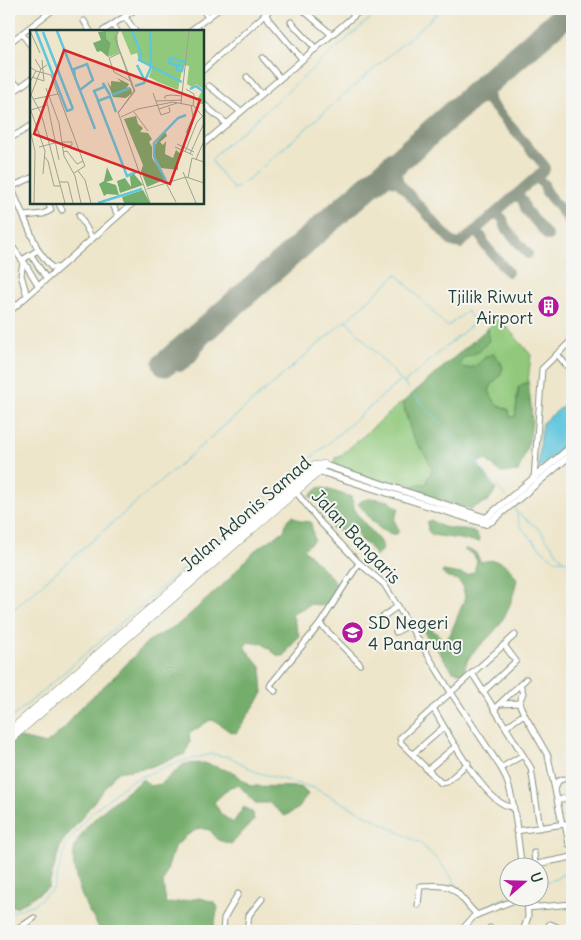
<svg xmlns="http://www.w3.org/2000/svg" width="581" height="940" viewBox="0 0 581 940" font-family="Delius,sans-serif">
	<rect width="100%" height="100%" fill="#f6f6f2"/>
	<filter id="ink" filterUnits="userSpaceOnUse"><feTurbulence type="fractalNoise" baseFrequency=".02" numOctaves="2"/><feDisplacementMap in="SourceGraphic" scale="10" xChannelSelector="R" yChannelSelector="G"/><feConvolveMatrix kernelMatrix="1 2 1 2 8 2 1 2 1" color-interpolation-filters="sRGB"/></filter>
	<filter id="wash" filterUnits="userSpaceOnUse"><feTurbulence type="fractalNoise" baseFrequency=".0096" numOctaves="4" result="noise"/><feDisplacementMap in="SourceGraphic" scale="20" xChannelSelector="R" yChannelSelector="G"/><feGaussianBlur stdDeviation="1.12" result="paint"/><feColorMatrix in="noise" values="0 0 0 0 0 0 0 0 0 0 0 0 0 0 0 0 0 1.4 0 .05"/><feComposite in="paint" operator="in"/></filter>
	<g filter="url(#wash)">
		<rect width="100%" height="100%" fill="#eee6cb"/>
		<g fill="#91c97c" stroke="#588358">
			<path d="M499 318 531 355 528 382 519 386C515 395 518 407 515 417H510L509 410 496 404 489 391C493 379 506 376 501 362L487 355C478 365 472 371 459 366L462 363 461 359 480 351 489 340 488 328Z"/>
			<polygon points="402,402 412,435 429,461 432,470 426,484 413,493 333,465 335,458 339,457"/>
		</g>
		<g fill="#74ad6c" stroke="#4a7550">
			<path d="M488 328 489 340 480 351 461 359 462 363 459 366C479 374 478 356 494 354L503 367C501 378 492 381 489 391L496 404 509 410 510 417H515L519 386 528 382C534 427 534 430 518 472L501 473 486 460 480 461 478 464 496 490 488 501 471 509 413 493 412 487 417 484H426L432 470 429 461 412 435 403 402Z"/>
			<polygon points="320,487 351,497 356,513 382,544 383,549 376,556 368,545 360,540 355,529 351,526 340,531 332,529 330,515 324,509 324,504 309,496"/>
			<path d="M371 498 389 501 399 509 394 520 399 530 397 534C379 536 369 515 358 504L361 501Z"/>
			<path d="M293 516 300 521 311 522 314 540 304 549 337 583 336 592 328 606 311 604 292 614 299 635 284 656H278L263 644 247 642 245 648 261 667 263 693 236 733C225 732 221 721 210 720L189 734 190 742 185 754 150 767 117 772 61 844 48 888 18 906 9 907V743L16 737 46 744 65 728 77 711 118 673 147 642 179 624 226 582 254 551 284 531 287 520Z"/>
			<path d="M431 520C434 522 438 525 441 526 456 532 475 523 480 542L432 535 428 531 427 522Z"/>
			<path d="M466 549 475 552 481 562C499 557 508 564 517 579 513 600 506 619 491 635 479 648 468 652 464 671L461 673 453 671 421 628V622L425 623 444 640 450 635 465 598 463 586 457 580 445 576 442 573 443 571 467 575 474 572 477 561 473 554 464 550Z"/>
			<path d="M204 763 235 773 250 786 301 787 308 794 299 808 285 816 269 803H255L239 785 230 787 214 802 221 814 233 823 244 807 253 813 254 820 231 844 218 840 210 830 199 828 186 836 174 848 163 883 166 904 200 898 214 902 218 907 213 931H100C97 922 91 916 87 908 80 893 71 867 74 851 80 823 121 797 143 779L150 786 161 784 184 764Z"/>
		</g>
		<polygon fill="#60c6dd" stroke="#408288" points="572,399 572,441 538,469 542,423"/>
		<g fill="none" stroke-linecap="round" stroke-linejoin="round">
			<g stroke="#60c6dd" stroke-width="1">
				<polyline points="244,183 442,9"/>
				<polyline points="239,187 233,189 214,164 212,160 217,153 381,9"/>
				<polyline points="347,320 397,274 447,327 467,311 475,322 404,383"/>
				<polyline points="413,394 457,440 506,497"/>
				<polyline points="515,507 520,526 542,550 555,560 572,561"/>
				<polyline points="518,513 539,529 563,560"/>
				<polyline points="9,613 346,320 409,389"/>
				<polyline points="9,720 400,381"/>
				<polyline points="538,884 556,879 572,868"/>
				<polyline points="9,913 34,904 53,889 66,845 92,812 129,782 175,763 212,754 230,757 256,772 314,788 420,843 439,861 473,907 481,910 508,896"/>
			</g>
			<g stroke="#869280" stroke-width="10">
				<path d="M490 102C483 81 502 71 516 58"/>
				<polyline points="536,178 544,184 546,192 569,220"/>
				<polyline points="374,182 383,178 399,183 452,242 460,244 545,169 544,165 487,99 475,98 469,100 437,126"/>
				<polyline points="399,183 395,166 403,156"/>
				<polyline points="515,196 522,199 526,210 548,236"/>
				<polyline points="496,213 503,219 505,227 528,254"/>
				<polyline points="475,231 482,237 485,245 508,272"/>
				<polyline points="184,348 174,346 168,351 166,356 169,364 180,367 191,359 219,317"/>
			</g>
			<polyline stroke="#869280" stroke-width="25" points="165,364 572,9"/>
		</g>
	</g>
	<g filter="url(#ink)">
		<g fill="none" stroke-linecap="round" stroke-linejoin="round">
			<defs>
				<g id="minor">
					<polyline points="202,9 208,17"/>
					<polyline points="263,9 269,20 302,59"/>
					<polyline points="302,9 331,34"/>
					<polyline points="125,17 135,31"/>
					<polyline points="84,21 90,31"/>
					<polyline points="291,22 316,49"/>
					<polyline points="113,25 117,31"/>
					<polyline points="103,31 136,9"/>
					<polyline points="190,31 219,9"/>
					<polyline points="22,34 31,46"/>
					<polyline points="9,43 54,9"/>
					<polyline points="263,58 280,78"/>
					<polyline points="202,71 271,9"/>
					<polyline points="247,77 261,94"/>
					<polyline points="12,81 20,87"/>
					<polyline points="209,86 241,112"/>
					<polyline points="9,95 31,79"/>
					<polyline points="202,103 227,124"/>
					<polyline points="9,139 31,126"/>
					<polyline points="202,145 362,9"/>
					<polyline points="9,188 31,178"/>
					<polyline points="58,202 62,210"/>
					<polyline points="112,202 118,216"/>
					<polyline points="79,215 92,238"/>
					<polyline points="24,216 43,214 51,210 49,205"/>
					<polyline points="9,242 22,260 38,250 11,187"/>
					<polyline points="38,250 51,267 58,268"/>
					<polyline points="31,255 46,278"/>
					<polyline points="23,260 38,285"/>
					<polyline points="23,262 21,275 27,296"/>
					<polyline points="9,312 134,202"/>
					<polyline points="557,354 572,372"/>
					<polyline points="534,479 542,369 572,340"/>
					<path d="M296 492 320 522 359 563 384 584 450 691 501 768C516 793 517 839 522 868"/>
					<polyline points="320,624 360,664"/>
					<polyline points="373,624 398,606"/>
					<polyline points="396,632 409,625"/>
					<polyline points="472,673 531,768 540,828"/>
					<polyline points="520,685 523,693 519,703 524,714"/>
					<polyline points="275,691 270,686 271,684 320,624 359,563"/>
					<polyline points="483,692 516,661 504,645"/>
					<polyline points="500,704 519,703"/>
					<path d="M433 708C447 731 485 805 512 807"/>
					<polyline points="494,709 526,679"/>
					<polyline points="506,727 524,714 548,756 562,824"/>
					<polyline points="413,754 444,727"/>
					<polyline points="468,763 447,782 441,783 401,743 400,738 515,635"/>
					<polyline points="501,768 523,755"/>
					<polyline points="427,770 456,746"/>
					<polyline points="556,787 558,781 563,779"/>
					<polyline points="559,800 572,796"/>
					<polyline points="565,824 569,844"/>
					<polyline points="516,831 572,823"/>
					<polyline points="534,853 535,865"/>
					<polyline points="522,867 572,857"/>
					<path d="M418 905 420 886C460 883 452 890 477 915"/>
					<polyline points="528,908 572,904"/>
					<polyline points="490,928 492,931"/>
					<polyline points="345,930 408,931"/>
					<polyline points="15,931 34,918"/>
					<polyline points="223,931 224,918 238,894"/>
					<polyline points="247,931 249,915 262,899"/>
					<polyline points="461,931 474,916 520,898"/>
					<polyline points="523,931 528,917 527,898"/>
					<polyline points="545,931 550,924 562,929"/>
				</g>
				<polyline id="major" points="572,446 486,518 324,465 319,471 486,524 492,521 572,454"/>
				<g id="highway">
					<polyline points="9,732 314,466 324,465"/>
					<polyline points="9,740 319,471"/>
				</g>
			</defs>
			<use href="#minor" stroke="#869280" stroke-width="7"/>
			<use href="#major" stroke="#869280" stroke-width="8"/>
			<use href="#highway" stroke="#869280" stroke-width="9"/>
			<use href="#minor" stroke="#fff" stroke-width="5"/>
			<use href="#major" stroke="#fff" stroke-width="6"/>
			<use href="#highway" stroke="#fff" stroke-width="8"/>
		</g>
	</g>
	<defs>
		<symbol id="building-disc" viewBox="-11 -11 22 22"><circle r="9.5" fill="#b5179e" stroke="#f6f6f2"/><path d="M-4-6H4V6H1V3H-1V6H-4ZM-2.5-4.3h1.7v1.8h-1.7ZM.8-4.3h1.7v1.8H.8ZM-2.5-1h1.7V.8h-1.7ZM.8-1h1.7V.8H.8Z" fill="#fff"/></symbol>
		<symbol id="school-disc" viewBox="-11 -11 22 22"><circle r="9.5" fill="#b5179e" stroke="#f6f6f2"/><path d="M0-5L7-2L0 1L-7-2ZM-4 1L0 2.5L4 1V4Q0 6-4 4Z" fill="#fff"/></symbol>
	</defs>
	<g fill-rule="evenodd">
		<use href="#building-disc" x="536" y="294" width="25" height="25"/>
		<use href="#school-disc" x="340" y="620" width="25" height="25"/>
	</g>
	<g text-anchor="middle" stroke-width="4" stroke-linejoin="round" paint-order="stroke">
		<g font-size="18" fill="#1f3d34" stroke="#f6f6f2" text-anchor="end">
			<text x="533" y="303">Tjilik Riwut<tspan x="533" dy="21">Airport</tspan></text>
			<text x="368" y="629" text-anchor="start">SD Negeri<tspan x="368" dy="21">4 Panarung</tspan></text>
		</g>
		<g font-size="18" fill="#1f3d34" stroke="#f6f6f2">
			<text transform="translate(246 514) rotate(-41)" y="6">Jalan Adonis Samad</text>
			<text transform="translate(356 537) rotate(47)" y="6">Jalan Bangaris</text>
		</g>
	</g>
	<g transform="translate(30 30)">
		<rect width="174" height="174" fill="#eee6cb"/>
		<path d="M76 1H87L89 23 78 27 81 13 76 8ZM91 1H174V74H170L168 68 173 59 166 54 162 57 157 54 159 36 153 35 148 60 128 52 119 47 122 38 109 30 107 23 101 25Z" fill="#91c97c"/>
		<path d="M76 1V8L81 13 78 27 71 21 67 22 63 13 71 10 68 2ZM87 48 99 54 96 59 101 58 102 63 96 68 83 67 77 51 81 57V51L91 52ZM106 86 108 94 113 98 110 102 118 103 122 109 119 112 122 117V128L136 149 117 157 111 141 113 135 94 89ZM135 101 137 106 130 112 133 115 136 111 135 124 143 128 146 120 152 125 148 129V140L131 138 124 125 125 115ZM77 137 83 150 76 152 86 155 89 165 77 164 74 166 69 154 74 151ZM104 144 113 155 90 163 87 151 95 148 101 157 100 146ZM113 160 120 173H94L92 167Z" fill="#74ad6c"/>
		<path fill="none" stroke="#60c6dd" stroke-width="2.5" d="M6 1 37 81 43 79M27 1 65 99M102 1 111 24 109 30 152 52M13 2 43 79M107 35 114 49M147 35 153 36 152 41 147 40V35L139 33 140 28 155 32M45 48 44 39 57 34 63 50 50 60M105 56 114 53 121 37 120 1M160 59 166 56 174 62M82 65 100 58M80 66 86 82M81 66 68 71 97 146 106 142M68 70 64 61 74 57 73 53 80 65M136 151 124 127V113L148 88 156 85M68 173 112 159"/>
		<path fill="none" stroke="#9ba28f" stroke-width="1" d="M0 1 10 23M88 1 85 9 104 61 88 83 105 61 85 8 89 1M90 23 79 28 84 42 102 52M5 29 11 39 17 35M0 37 6 41 0 52M6 41 21 45 53 131M2 47 14 51 12 30M16 58 29 93 34 126 45 146 51 173M156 59 164 64 163 76M0 63 11 83 35 173M123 63 131 85 140 82 139 77M1 65 11 39M16 67 29 130M4 69 28 64M135 69V66L141 65 152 66M126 71 152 70M151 73 159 1M0 78 15 121 13 144M129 79 147 73M1 80 17 75M88 82 120 173M104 82 118 101M91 87 108 79 143 72 164 76 174 88M0 100 5 121 4 173M156 103 163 87 161 75M31 112H42V115L32 118M147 114 164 122M9 117 25 113M145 117 163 125M33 122 37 121 47 134 53 131 55 136 44 143M155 122 167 92 173 86M160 124 174 93M14 126 18 131 24 156H31M166 129 174 111M48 141 55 150 61 173M153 142 166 173M158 148 162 128 174 132M30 152H38L43 173M136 153 146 172M117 159 156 147 174 153"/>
		<path fill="#d62828" fill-opacity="0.15" stroke="#d62828" stroke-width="2.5" d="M34 20 170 70 140 154 4 104Z"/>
		<rect width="174" height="174" fill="none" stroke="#1f3d34" stroke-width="2.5"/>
	</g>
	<rect width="581" height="940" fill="none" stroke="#f6f6f2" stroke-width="30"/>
	<g transform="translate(524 882) rotate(70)"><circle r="24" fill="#f6f6f2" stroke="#a0aca6"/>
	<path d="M0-4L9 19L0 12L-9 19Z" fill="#b5179e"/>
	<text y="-8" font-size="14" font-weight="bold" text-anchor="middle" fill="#1f3d34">U</text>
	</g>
</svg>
